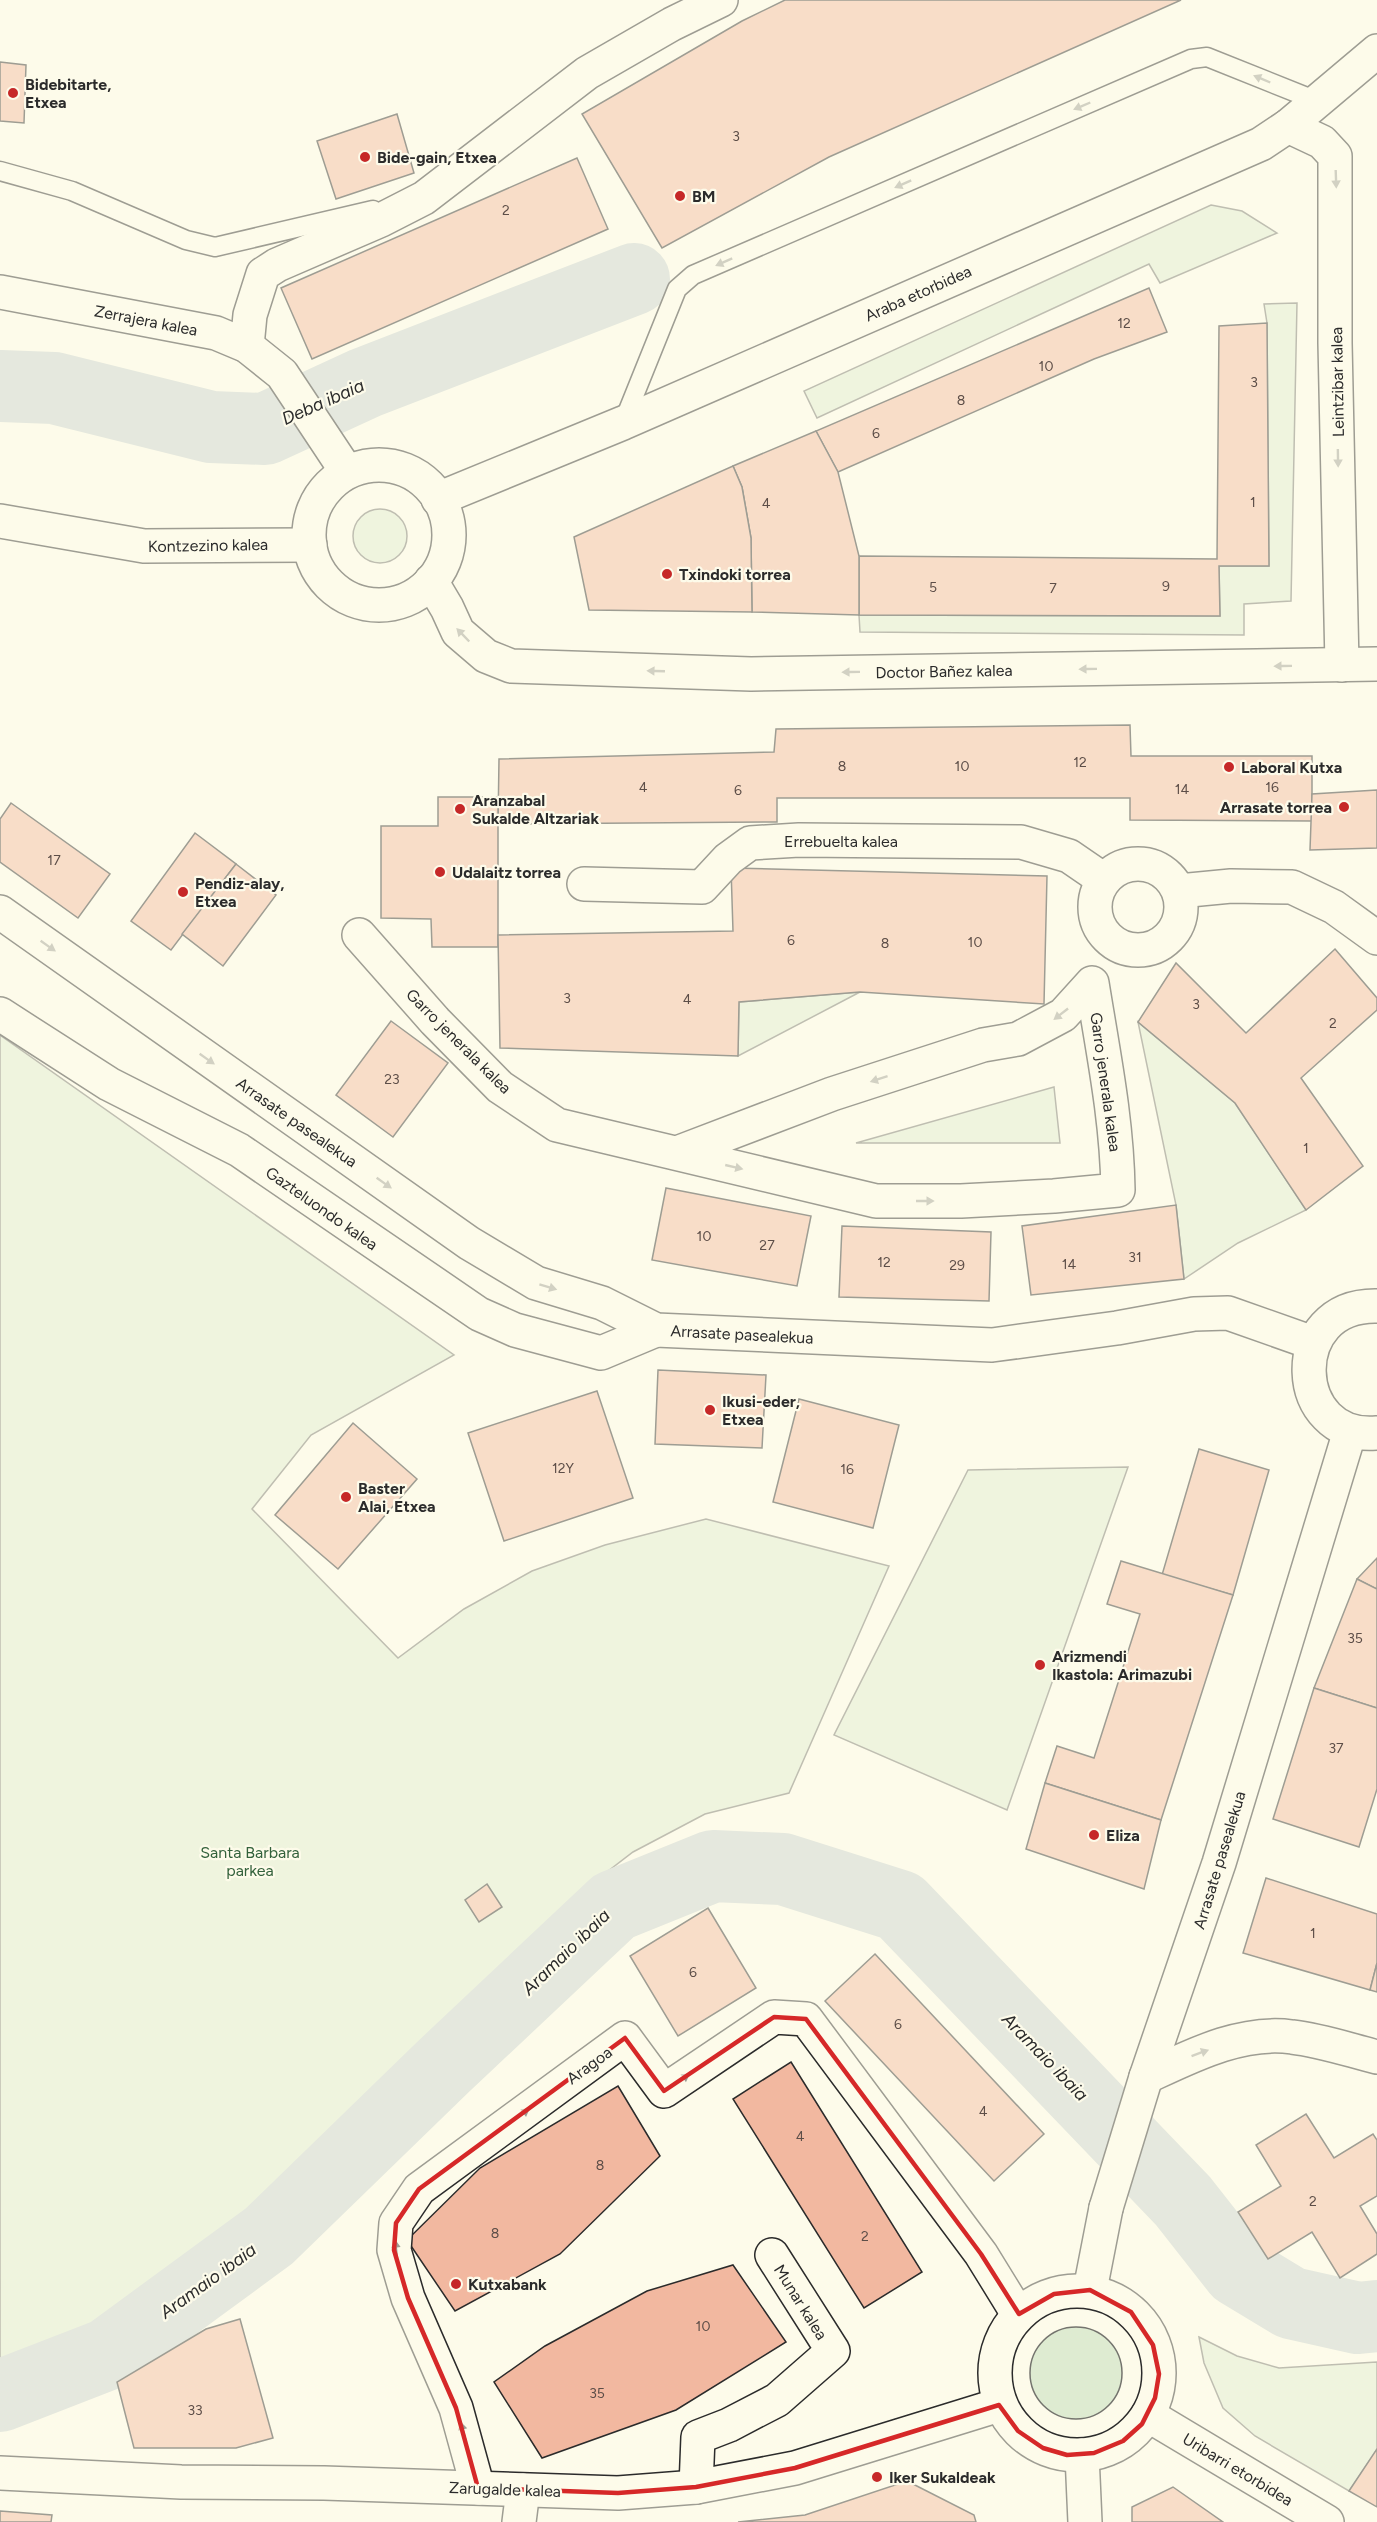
<svg xmlns="http://www.w3.org/2000/svg" width="1377" height="2522" viewBox="0 0 1377 2522" font-family="Figtree,sans-serif">
	<rect width="100%" height="100%" fill="#fdfbea"/>
	<g fill="#deebd1" stroke="#74746e" stroke-width="1.5">
		<polygon points="1211,205 1242,211 1277,233 1160,283 1149,264 817,418 804,391"/>
		<polygon points="1297,303 1291,601 1244,604 1244,635 860,632 859,615 1220,616 1219,566 1269,566 1267,323 1264,304"/>
		<circle cx="380" cy="536" r="27"/>
		<polygon points="860,992 738,1056 739,1002"/>
		<polygon points="1138,1022 1235,1103 1306,1210 1238,1243 1184,1279 1176,1205"/>
		<polygon points="0,1035 454,1355 311,1435 252,1509 398,1658 464,1609 532,1571 605,1545 706,1519 889,1566 789,1793 705,1814 633,1852 573,1898 413,2053 292,2178 211,2251 143,2304 74,2343 0,2365"/>
		<polygon points="1054,1087 1060,1143 856,1143"/>
		<polygon points="1128,1467 1007,1810 834,1735 968,1470"/>
		<circle cx="1076" cy="2373" r="46"/>
		<polygon points="1199,2337 1237,2356 1279,2368 1377,2362 1377,2449 1349,2491 1255,2436 1223,2408 1204,2363"/>
	</g>
	<g fill="none" stroke-linecap="round" stroke-linejoin="round">
		<g stroke="#c7d0d0" stroke-width="72">
			<polyline points="0,386 54,388 211,427 265,429 365,383 634,279"/>
			<polyline points="0,2396 108,2354 269,2236 443,2067 614,1906 713,1866 783,1869 900,1906 1183,2201 1238,2271 1291,2303 1358,2318 1377,2316"/>
		</g>
	</g>
	<g fill="#f2b8a0" stroke="#2b2b2b" stroke-width="1.5">
		<polygon points="785,0 1181,0 829,157 662,248 582,114 742,21"/>
		<polygon points="0,62 26,65 24,123 0,121"/>
		<polygon points="397,114 414,173 336,199 317,141"/>
		<polygon points="577,158 608,229 312,359 281,288"/>
		<polygon points="1149,288 1167,332 1094,359 838,472 816,431"/>
		<polygon points="1267,323 1269,566 1219,566 1220,616 859,615 859,556 1217,559 1219,326"/>
		<polygon points="816,431 838,472 859,556 859,615 752,612 751,538 742,487 733,466"/>
		<polygon points="733,466 742,487 751,538 752,612 589,610 574,537"/>
		<polygon points="1130,725 1131,756 1312,756 1312,821 1130,820 1130,798 777,798 777,822 498,824 499,759 774,752 776,729"/>
		<polygon points="1377,790 1377,848 1310,850 1312,794"/>
		<polygon points="438,797 498,797 498,947 432,947 431,919 381,918 381,826 438,826"/>
		<polygon points="11,803 110,874 78,918 0,862 0,819"/>
		<polygon points="195,833 236,864 171,950 131,921"/>
		<polygon points="236,864 276,895 223,966 182,934"/>
		<polygon points="731,868 1047,876 1044,1004 860,992 739,1002 738,1056 500,1048 498,935 733,931"/>
		<polygon points="1335,949 1377,998 1377,1010 1301,1078 1363,1166 1306,1210 1235,1103 1138,1022 1176,963 1246,1033"/>
		<polygon points="391,1021 448,1063 393,1137 336,1095"/>
		<polygon points="666,1188 811,1216 797,1286 652,1260"/>
		<polygon points="1176,1205 1184,1279 1031,1295 1022,1226"/>
		<polygon points="842,1226 991,1232 989,1301 839,1297"/>
		<polygon points="658,1370 766,1375 762,1448 655,1444"/>
		<polygon points="597,1391 633,1498 504,1541 468,1433"/>
		<polygon points="799,1399 899,1425 873,1528 773,1502"/>
		<polygon points="353,1423 417,1479 338,1569 275,1515"/>
		<polygon points="1199,1449 1269,1470 1233,1595 1162,1575"/>
		<polygon points="1377,1558 1377,1589 1357,1579"/>
		<polygon points="1121,1561 1233,1595 1161,1820 1045,1783 1057,1746 1094,1758 1140,1614 1107,1604"/>
		<polygon points="1357,1579 1377,1589 1377,1708 1314,1688"/>
		<polygon points="1314,1688 1377,1708 1377,1789 1359,1847 1273,1819"/>
		<polygon points="1045,1783 1161,1820 1144,1889 1026,1849"/>
		<polygon points="1266,1878 1377,1914 1377,1963 1370,1990 1243,1953"/>
		<polygon points="487,1884 502,1907 479,1922 465,1900"/>
		<polygon points="708,1908 756,1988 678,2036 630,1956"/>
		<polygon points="875,1954 1044,2134 994,2181 825,2001"/>
		<polygon points="1377,1963 1377,1992 1370,1990"/>
		<polygon points="791,2062 922,2272 864,2308 733,2099"/>
		<polygon points="618,2086 660,2156 560,2254 455,2311 407,2240 480,2168"/>
		<polygon points="1306,2114 1334,2158 1373,2134 1377,2140 1377,2196 1360,2206 1377,2234 1377,2254 1340,2278 1312,2232 1268,2259 1238,2212 1281,2186 1256,2145"/>
		<polygon points="733,2265 786,2342 676,2410 542,2458 494,2382 545,2346 647,2291"/>
		<polygon points="240,2319 273,2438 236,2448 134,2448 117,2382 206,2329"/>
		<polygon points="1377,2449 1377,2507 1349,2491"/>
		<polygon points="907,2481 974,2515 976,2522 738,2522 805,2515"/>
		<polygon points="1173,2487 1223,2522 1132,2522 1132,2507"/>
		<polygon points="0,2511 52,2515 51,2522 0,2522"/>
	</g>
	<g fill="none" stroke-linecap="round" stroke-linejoin="round">
		<defs>
			<g id="lane">
				<polyline points="0,171 72,191 186,240 215,247 373,210"/>
				<polyline points="623,423 677,289 693,275 1191,59 1207,57 1317,101"/>
			</g>
			<g id="street">
				<polyline points="1288,126 1322,142 1335,156 1335,343 1342,665"/>
				<polyline points="0,292 216,333 247,346 282,374 347,472"/>
				<polyline points="247,346 250,315 263,274 277,265 381,220 424,198 587,73 672,24 721,0"/>
				<polyline points="431,581 447,608 458,632 486,656 511,666 751,674 1377,664"/>
				<circle cx="1138" cy="907" r="43"/>
				<polyline points="584,884 702,887 728,859 750,843 799,840 1021,842 1069,856 1104,880"/>
				<polyline points="1179,891 1231,886 1292,887 1334,907 1377,938"/>
				<polyline points="0,912 469,1243 536,1283 602,1303 656,1330 992,1345 1117,1328 1194,1314 1228,1313 1313,1343"/>
				<path d="M359 935 435 1021 500 1087 557 1125 876 1201H961L1054 1196 1118 1190C1117 1119 1103 1052 1092 983L1063 1015 1018 1039 983 1045 832 1094 677 1153"/>
				<polyline points="0,1014 109,1084 239,1150 479,1314 515,1330 601,1353 656,1330"/>
				<path d="M1377 1306C1283 1304 1290 1441 1377 1433"/>
				<path d="M1146 2077C1191 2056 1241 2030 1292 2037 1320 2040 1349 2050 1377 2057"/>
				<polyline points="1106,2208 1146,2077 1219,1863 1350,1431"/>
				<polyline points="1082,2455 1085,2522"/>
				<polyline points="696,2487 698,2437 729,2425 777,2400 833,2351 772,2255"/>
				<polyline points="478,2488 456,2408 408,2298 394,2250 396,2223 419,2189 625,2038 664,2091 774,2017 806,2019 981,2254 1018,2314"/>
				<polyline points="519,2522 523,2490"/>
			</g>
			<g id="secondary">
				<circle cx="379" cy="535" r="70"/>
				<polyline points="438,499 623,423 1261,144 1288,126 1377,51"/>
				<polyline points="0,521 144,546 310,545"/>
				<polyline points="1090,2290 1106,2208"/>
				<circle cx="1077" cy="2373" r="82"/>
				<polyline points="1148,2415 1327,2522"/>
				<polyline points="0,2473 181,2482 324,2483 618,2493 696,2487 795,2468 999,2405"/>
			</g>
		</defs>
		<use href="#lane" stroke="#2b2b2b" stroke-width="21"/>
		<use href="#street" stroke="#2b2b2b" stroke-width="36"/>
		<use href="#secondary" stroke="#2b2b2b" stroke-width="36"/>
		<use href="#lane" stroke="#fdfbea" stroke-width="18"/>
		<use href="#street" stroke="#fdfbea" stroke-width="33"/>
		<use href="#secondary" stroke="#fdfbea" stroke-width="33"/>
	</g>
	<defs><path id="oneway-solid" d="M-6-.8H1V-3.2L6.5 0L1 3.2V.8H-6Z" transform="scale(1.5)"/></defs>
	<g fill="#9e9d94">
		<use href="#oneway-solid" transform="translate(1262 79) rotate(-157)"/>
		<use href="#oneway-solid" transform="translate(1082 106) rotate(157)"/>
		<use href="#oneway-solid" transform="translate(1336 179) rotate(88)"/>
		<use href="#oneway-solid" transform="translate(903 184) rotate(156)"/>
		<use href="#oneway-solid" transform="translate(724 262) rotate(156)"/>
		<use href="#oneway-solid" transform="translate(1338 458) rotate(89)"/>
		<use href="#oneway-solid" transform="translate(463 635) rotate(-134)"/>
		<use href="#oneway-solid" transform="translate(1283 666) rotate(179)"/>
		<use href="#oneway-solid" transform="translate(1088 669) rotate(179)"/>
		<use href="#oneway-solid" transform="translate(656 671) rotate(-178)"/>
		<use href="#oneway-solid" transform="translate(851 672) rotate(179)"/>
		<use href="#oneway-solid" transform="translate(48 946) rotate(35)"/>
		<use href="#oneway-solid" transform="translate(1061 1014) rotate(142)"/>
		<use href="#oneway-solid" transform="translate(207 1059) rotate(35)"/>
		<use href="#oneway-solid" transform="translate(879 1079) rotate(162)"/>
		<use href="#oneway-solid" transform="translate(734 1167) rotate(13)"/>
		<use href="#oneway-solid" transform="translate(384 1183) rotate(35)"/>
		<use href="#oneway-solid" transform="translate(925 1201)"/>
		<use href="#oneway-solid" transform="translate(548 1287) rotate(17)"/>
		<use href="#oneway-solid" transform="translate(1200 2053) rotate(-20)"/>
		<use href="#oneway-solid" transform="translate(682 2079) rotate(-34)"/>
		<use href="#oneway-solid" transform="translate(522 2114) rotate(-36)"/>
		<use href="#oneway-solid" transform="translate(396 2249) rotate(-96)"/>
		<use href="#oneway-solid" transform="translate(463 2431) rotate(-105)"/>
	</g>
	<path d="M0 0H1377V2522H0ZM774 2017 806 2019 981 2254 1019 2314 1054 2294 1090 2290 1131 2312 1153 2345 1159 2374 1155 2398 1142 2424 1123 2441 1094 2453 1067 2455 1043 2448 1018 2431 999 2405 795 2468 696 2487 618 2493 478 2488 456 2408 408 2298 394 2250 396 2223 419 2189 625 2038 664 2091Z" fill="#fdfbea" fill-opacity=".55" fill-rule="evenodd"/>
	<path fill="none" stroke="#d62828" stroke-width="4.5" stroke-linejoin="round" d="M774 2017 806 2019 981 2254 1019 2314 1054 2294 1090 2290 1131 2312 1153 2345 1159 2374 1155 2398 1142 2424 1123 2441 1094 2453 1067 2455 1043 2448 1018 2431 999 2405 795 2468 696 2487 618 2493 478 2488 456 2408 408 2298 394 2250 396 2223 419 2189 625 2038 664 2091Z"/>
	<g fill="#c62828" stroke="#fdfbea" stroke-width="2">
		<circle cx="13" cy="93" r="6"/>
		<circle cx="365" cy="157" r="6"/>
		<circle cx="680" cy="196" r="6"/>
		<circle cx="667" cy="574" r="6"/>
		<circle cx="1229" cy="767" r="6"/>
		<circle cx="1344" cy="807" r="6"/>
		<circle cx="460" cy="809" r="6"/>
		<circle cx="440" cy="872" r="6"/>
		<circle cx="183" cy="892" r="6"/>
		<circle cx="710" cy="1410" r="6"/>
		<circle cx="346" cy="1497" r="6"/>
		<circle cx="1040" cy="1665" r="6"/>
		<circle cx="1094" cy="1835" r="6"/>
		<circle cx="456" cy="2284" r="6"/>
		<circle cx="877" cy="2477" r="6"/>
	</g>
	<g text-anchor="middle" stroke-width="4.5" stroke-linejoin="round" paint-order="stroke">
		<g font-size="14" fill="#5d4e48">
			<text x="736" y="141">3</text>
			<text x="506" y="215">2</text>
			<text x="1124" y="328">12</text>
			<text x="1046" y="371">10</text>
			<text x="1254" y="387">3</text>
			<text x="961" y="405">8</text>
			<text x="876" y="438">6</text>
			<text x="1253" y="507">1</text>
			<text x="766" y="508">4</text>
			<text x="1166" y="591">9</text>
			<text x="933" y="592">5</text>
			<text x="1053" y="593">7</text>
			<text x="1080" y="767">12</text>
			<text x="842" y="771">8</text>
			<text x="962" y="771">10</text>
			<text x="643" y="792">4</text>
			<text x="1272" y="792">16</text>
			<text x="1182" y="794">14</text>
			<text x="738" y="795">6</text>
			<text x="54" y="865">17</text>
			<text x="791" y="945">6</text>
			<text x="975" y="947">10</text>
			<text x="885" y="948">8</text>
			<text x="567" y="1003">3</text>
			<text x="687" y="1004">4</text>
			<text x="1196" y="1009">3</text>
			<text x="1333" y="1028">2</text>
			<text x="392" y="1084">23</text>
			<text x="1306" y="1153">1</text>
			<text x="704" y="1241">10</text>
			<text x="767" y="1250">27</text>
			<text x="1135" y="1262">31</text>
			<text x="884" y="1267">12</text>
			<text x="1069" y="1269">14</text>
			<text x="957" y="1270">29</text>
			<text x="563" y="1473">12Y</text>
			<text x="847" y="1474">16</text>
			<text x="1355" y="1643">35</text>
			<text x="1336" y="1753">37</text>
			<text x="1313" y="1938">1</text>
			<text x="693" y="1977">6</text>
			<text x="898" y="2029">6</text>
			<text x="983" y="2116">4</text>
			<text x="800" y="2141">4</text>
			<text x="600" y="2170">8</text>
			<text x="1313" y="2206">2</text>
			<text x="495" y="2238">8</text>
			<text x="865" y="2241">2</text>
			<text x="703" y="2331">10</text>
			<text x="597" y="2398">35</text>
			<text x="195" y="2415">33</text>
		</g>
		<g font-size="16" font-weight="bold" fill="#2b2b2b" stroke="#fdfbea" text-anchor="start">
			<text x="25" y="90">Bidebitarte,<tspan x="25" dy="18">Etxea</tspan></text>
			<text x="377" y="163">Bide-gain, Etxea</text>
			<text x="692" y="202">BM</text>
			<text x="679" y="580">Txindoki torrea</text>
			<text x="1241" y="773">Laboral Kutxa</text>
			<text x="472" y="806">Aranzabal<tspan x="472" dy="18">Sukalde Altzariak</tspan></text>
			<text x="1332" y="813" text-anchor="end">Arrasate torrea</text>
			<text x="452" y="878">Udalaitz torrea</text>
			<text x="195" y="889">Pendiz-alay,<tspan x="195" dy="18">Etxea</tspan></text>
			<text x="722" y="1407">Ikusi-eder,<tspan x="722" dy="18">Etxea</tspan></text>
			<text x="358" y="1494">Baster<tspan x="358" dy="18">Alai, Etxea</tspan></text>
			<text x="1052" y="1662">Arizmendi<tspan x="1052" dy="18">Ikastola: Arimazubi</tspan></text>
			<text x="1106" y="1841">Eliza</text>
			<text x="468" y="2290">Kutxabank</text>
			<text x="889" y="2483">Iker Sukaldeak</text>
		</g>
		<g font-size="16" fill="#2b2b2b" stroke="#fdfbea">
			<text transform="translate(918 293) rotate(-24)" y="6">Araba etorbidea</text>
			<text transform="translate(146 320) rotate(11)" y="6">Zerrajera kalea</text>
			<text transform="translate(1337 382) rotate(-91)" y="6">Leintzibar kalea</text>
			<text transform="translate(208 545) rotate(-1)" y="6">Kontzezino kalea</text>
			<text transform="translate(944 671) rotate(-1)" y="6">Doctor Bañez kalea</text>
			<text x="841" y="847">Errebuelta kalea</text>
			<text transform="translate(459 1041) rotate(45)" y="6">Garro jenerala kalea</text>
			<text transform="translate(1106 1082) rotate(82)" y="6">Garro jenerala kalea</text>
			<text transform="translate(297 1122) rotate(35)" y="6">Arrasate pasealekua</text>
			<text transform="translate(322 1208) rotate(35)" y="6">Gazteluondo kalea</text>
			<text transform="translate(742 1334) rotate(3)" y="6">Arrasate pasealekua</text>
			<text transform="translate(1219 1860) rotate(-73)" y="6">Arrasate pasealekua</text>
			<text transform="translate(589 2065) rotate(-36)" y="6">Aragoa</text>
			<text transform="translate(801 2302) rotate(58)" y="6">Munar kalea</text>
			<text transform="translate(1238 2469) rotate(31)" y="6">Uribarri etorbidea</text>
			<text transform="translate(505 2489) rotate(2)" y="6">Zarugalde kalea</text>
		</g>
		<g font-size="16" fill="#34623c" stroke="#fdfbea">
			<text x="250" y="1858">Santa Barbara<tspan x="250" dy="18">parkea</tspan></text>
		</g>
		<g font-size="18" font-style="italic" fill="#2b2b2b" stroke="#fdfbea">
			<text transform="translate(323 402) rotate(-24)" y="6">Deba ibaia</text>
			<text transform="translate(566 1952) rotate(-44)" y="6">Aramaio ibaia</text>
			<text transform="translate(1045 2057) rotate(46)" y="6">Aramaio ibaia</text>
			<text transform="translate(208 2281) rotate(-36)" y="6">Aramaio ibaia</text>
		</g>
	</g>
</svg>
